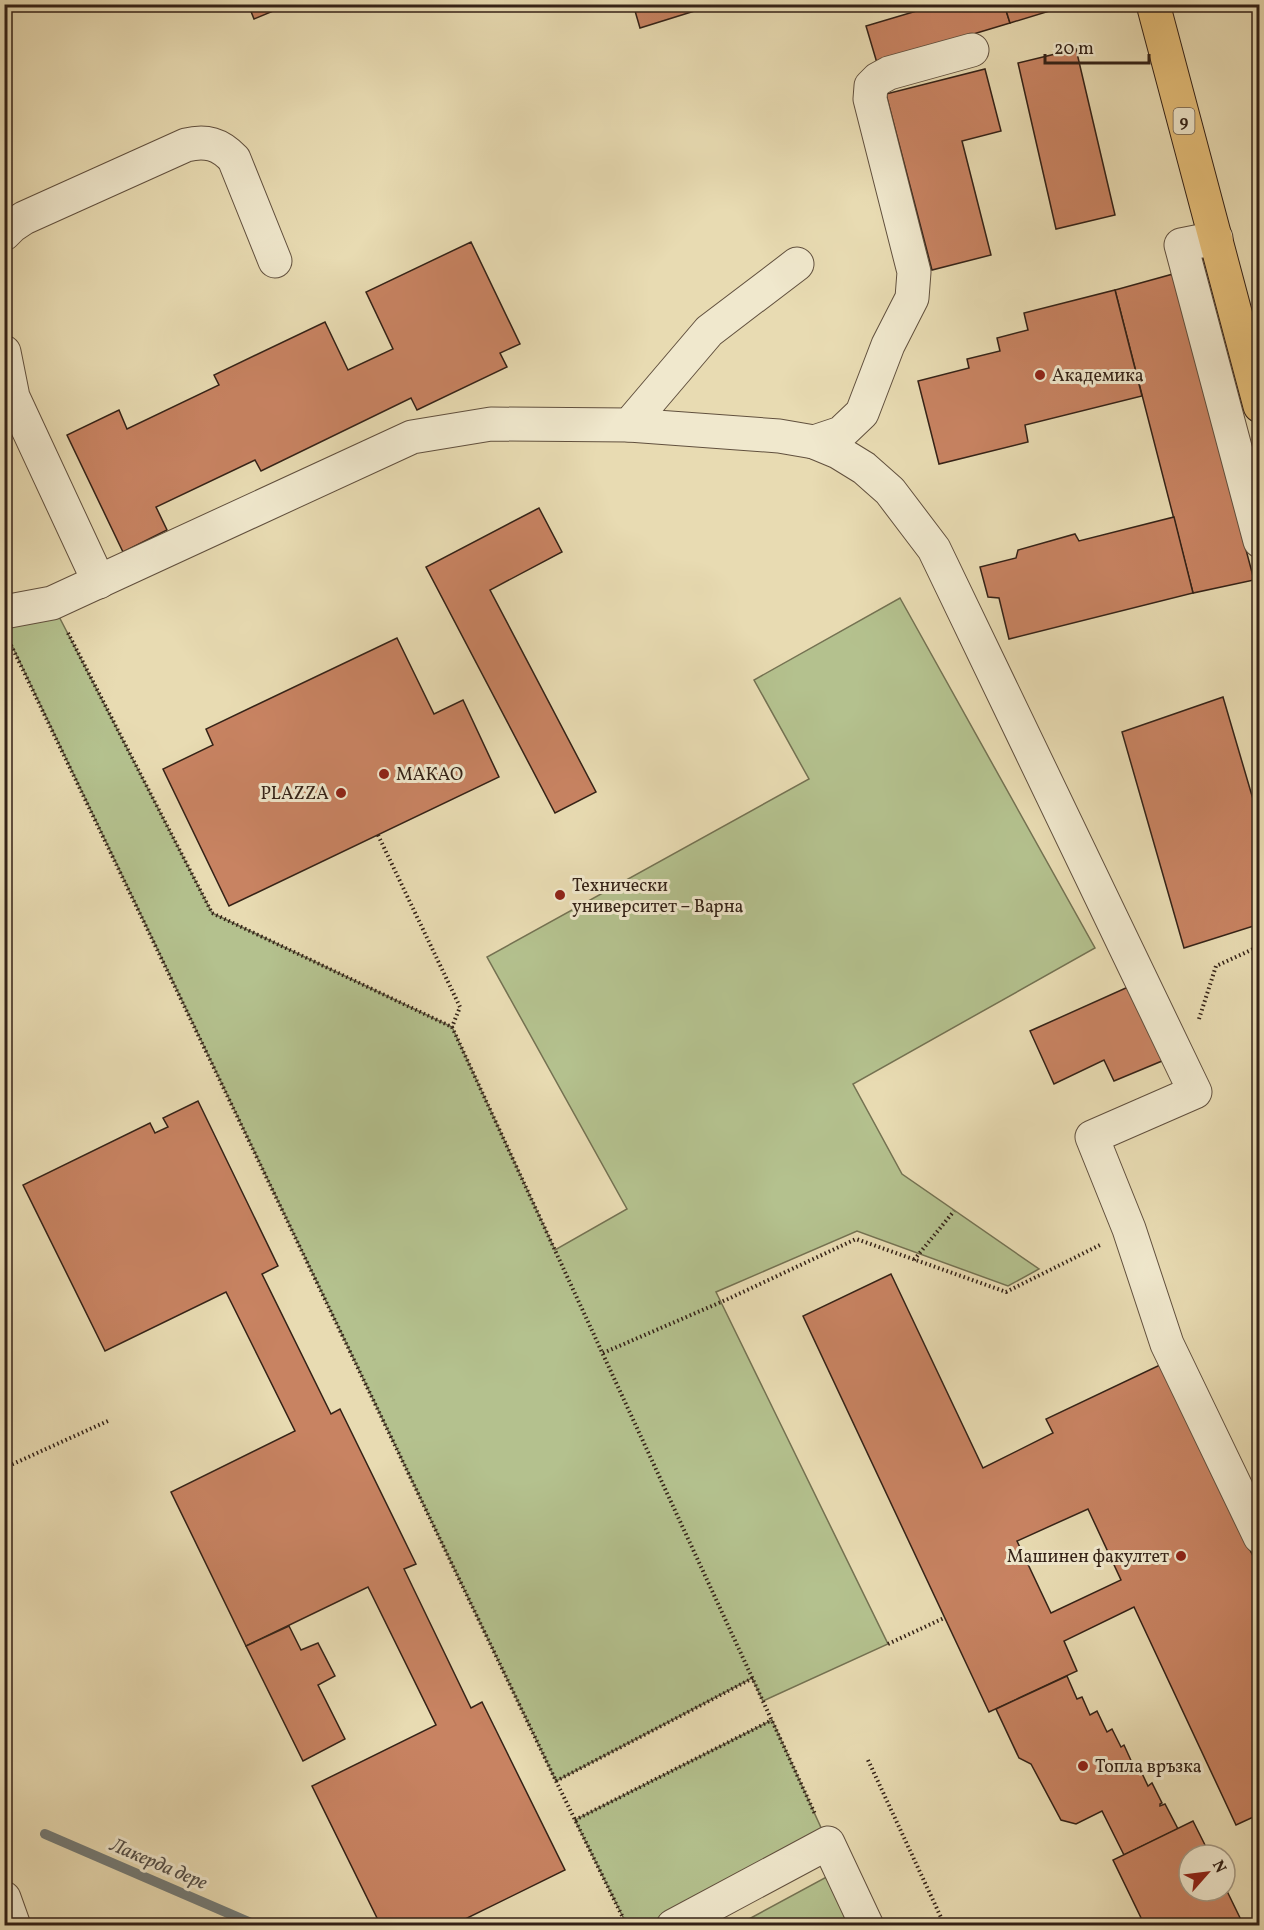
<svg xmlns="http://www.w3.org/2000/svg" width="1264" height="1930" viewBox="0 0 1264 1930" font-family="Vollkorn,serif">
	<rect width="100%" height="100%" fill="#e8dbb2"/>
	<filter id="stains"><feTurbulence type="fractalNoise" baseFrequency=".00333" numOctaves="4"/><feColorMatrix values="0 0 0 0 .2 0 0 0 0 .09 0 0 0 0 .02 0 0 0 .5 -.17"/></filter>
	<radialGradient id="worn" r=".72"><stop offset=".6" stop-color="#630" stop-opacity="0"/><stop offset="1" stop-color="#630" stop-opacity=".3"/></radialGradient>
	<g fill="#b4c18e" stroke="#747252" stroke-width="1.5">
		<polygon points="900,598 1095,948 853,1084 902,1174 1039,1269 1008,1286 857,1231 716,1292 888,1644 763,1701 752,1678 556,1781 5,631 5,612 52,603 212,913 452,1027 555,1250 627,1209 487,957 809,779 754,680"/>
		<polygon points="772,1720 828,1843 673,1925 627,1925 575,1820"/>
		<polygon points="832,1874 856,1926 736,1926"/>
	</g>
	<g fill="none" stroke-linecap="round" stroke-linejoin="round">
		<polyline stroke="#747c78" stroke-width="10" points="45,1834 258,1926"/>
	</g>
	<g fill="#c88362" stroke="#342217" stroke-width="1.5" fill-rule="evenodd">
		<polygon points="248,4 290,4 254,19"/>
		<polygon points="633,4 717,4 640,28"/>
		<polygon points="940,4 1004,4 1010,23 877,63 866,26"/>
		<polygon points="1004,4 1066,4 1066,6 1010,23"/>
		<polygon points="1076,49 1115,215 1056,229 1018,63"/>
		<polygon points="985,69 1001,131 962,141 991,255 932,270 886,94"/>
		<polygon points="471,242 520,344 500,353 507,367 417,410 411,398 261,471 255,460 156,507 167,530 123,552 67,435 119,410 127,429 219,385 214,375 325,322 348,370 393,349 366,292"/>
		<polygon points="1173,274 1254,580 1193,593 1115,290"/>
		<polygon points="1115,290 1142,396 1025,425 1028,442 939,464 918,381 969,368 967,359 1000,351 997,338 1028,330 1024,313"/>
		<polygon points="539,508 562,552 490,590 596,792 555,813 426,567"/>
		<polygon points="1174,517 1193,593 1009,639 999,598 988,597 980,567 1016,558 1018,550 1075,534 1079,541"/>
		<polygon points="397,638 434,714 463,700 499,777 229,906 163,769 213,745 206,729"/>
		<polygon points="1223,697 1260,823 1260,924 1184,948 1122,732"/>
		<polygon points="1128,987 1162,1061 1114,1081 1104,1060 1054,1084 1030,1031"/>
		<polygon points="198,1101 278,1266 262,1274 331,1414 340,1409 416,1564 404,1569 471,1708 482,1702 565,1870 451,1926 381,1926 312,1786 436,1725 368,1587 246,1646 171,1492 295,1431 226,1292 105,1351 23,1185 150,1123 155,1133 168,1127 163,1118"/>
		<path d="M891 1274 983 1468 1053 1433 1046 1419 1162 1364 1260 1571V1814L1236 1825 1134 1607 1064 1641 1077 1671 989 1712 803 1316ZM1088 1509 1121 1580 1051 1613 1017 1541Z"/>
		<polygon points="289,1626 301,1650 318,1643 335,1676 318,1685 345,1739 303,1761 246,1646"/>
		<polygon points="1067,1676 1077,1699 1082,1697 1090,1715 1097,1711 1107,1732 1112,1729 1121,1747 1124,1745 1134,1767 1138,1765 1148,1786 1152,1783 1162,1803 1160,1804 1160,1806 1165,1804 1178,1829 1124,1855 1102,1811 1076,1824 1061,1820 1031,1764 1019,1758 996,1709"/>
		<polygon points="1193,1821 1210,1855 1189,1855 1189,1891 1225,1891 1225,1887 1244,1926 1145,1926 1113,1860"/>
	</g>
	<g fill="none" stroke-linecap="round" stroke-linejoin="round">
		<defs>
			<g id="minor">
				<path d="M4 234 12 226 24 218 186 145C206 140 220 144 234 159L275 261"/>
				<polyline points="1216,238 1181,245 1260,541"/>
				<polyline points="4,352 13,397 99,582"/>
				<polyline points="629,425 779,436 814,442 838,452 864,468 890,491 934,549 1195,1092 1092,1137 1129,1229 1167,1344 1260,1537"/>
				<polyline points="814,442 841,433 862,413 888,345 912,298 914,272 870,99 871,86 878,79 889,73 972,50"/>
				<polyline points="4,612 52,603 412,437 491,424 629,425 709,331 797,264"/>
				<polyline points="4,1898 14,1926"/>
				<polyline points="673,1926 828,1843 867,1926"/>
			</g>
			<polyline id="major" points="1153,4 1260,406"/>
		</defs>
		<use href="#minor" stroke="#61503e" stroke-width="35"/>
		<use href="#major" stroke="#342217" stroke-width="35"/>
		<g stroke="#342217" stroke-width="4" stroke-dasharray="1.5 3" stroke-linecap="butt">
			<polyline points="68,633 212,913 452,1027 815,1814"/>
			<polyline points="11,645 556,1781 627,1926"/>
			<polyline points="378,835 460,1007 452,1027"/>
			<polyline points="1199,1019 1216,966 1260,946"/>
			<polyline points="914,1260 954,1211"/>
			<polyline points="603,1353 728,1299 856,1239 1006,1292 1100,1245"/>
			<polyline points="4,1468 110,1420"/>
			<polyline points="888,1644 944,1618"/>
			<polyline points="868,1760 945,1926"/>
			<polyline points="556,1781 753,1678"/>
			<polyline points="575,1820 772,1720"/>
			<polyline points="101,1920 103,1926"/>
		</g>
		<use href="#minor" stroke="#f0e8cd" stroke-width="33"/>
		<use href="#major" stroke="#e4be79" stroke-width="33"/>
	</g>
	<g fill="#8f2418" stroke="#f0e8cd" stroke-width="2">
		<circle cx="1040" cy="375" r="6"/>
		<circle cx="384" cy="774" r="6"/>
		<circle cx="341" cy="793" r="6"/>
		<circle cx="560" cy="895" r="6"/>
		<circle cx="1181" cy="1556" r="6"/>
		<circle cx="1083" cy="1766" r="6"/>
	</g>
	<g text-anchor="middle" stroke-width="6" stroke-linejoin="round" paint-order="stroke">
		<rect fill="#f0e8cd" stroke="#6c5d4e" stroke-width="1.5" x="1173.5" y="108" width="21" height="26" rx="4.5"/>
		<g font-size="16" font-weight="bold" fill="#342217">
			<text x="1184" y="127">9</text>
		</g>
		<g font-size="18" fill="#342217" stroke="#f0e8cd" text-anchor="start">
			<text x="1052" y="381">Академика</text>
			<text x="396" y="780">МАКАО</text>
			<text x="329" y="799" text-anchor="end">PLAZZA</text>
			<text x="572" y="891">Технически<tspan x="572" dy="21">университет – Варна</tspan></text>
			<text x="1169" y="1562" text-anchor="end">Машинен факултет</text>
			<text x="1095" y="1772">Топла връзка</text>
		</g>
		<g font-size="20" font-style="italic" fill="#544f48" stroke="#f0e8cd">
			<text transform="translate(159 1863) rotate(23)" y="7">Лакерда дере</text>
		</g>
	</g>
	<rect width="1264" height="1930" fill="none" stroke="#e8dbb2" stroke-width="24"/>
	<rect x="6" y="6" width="1252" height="1918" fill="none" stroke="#342217" stroke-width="3"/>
	<rect x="12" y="12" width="1240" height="1906" fill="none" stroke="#342217" stroke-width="1.5"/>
	<g transform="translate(1207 1873) rotate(62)"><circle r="28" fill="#f0e8cd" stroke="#a59984" stroke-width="1.5"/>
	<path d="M0-4.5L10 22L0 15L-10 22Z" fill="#8f2418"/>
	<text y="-9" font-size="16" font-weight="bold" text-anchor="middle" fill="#342217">N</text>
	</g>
	<path d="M1045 54v9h104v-9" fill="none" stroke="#342217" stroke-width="3"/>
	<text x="1054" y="54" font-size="18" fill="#342217" stroke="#f0e8cd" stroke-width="4.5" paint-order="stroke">20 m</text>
	<rect width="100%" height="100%" filter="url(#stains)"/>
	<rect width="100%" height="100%" fill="url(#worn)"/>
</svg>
